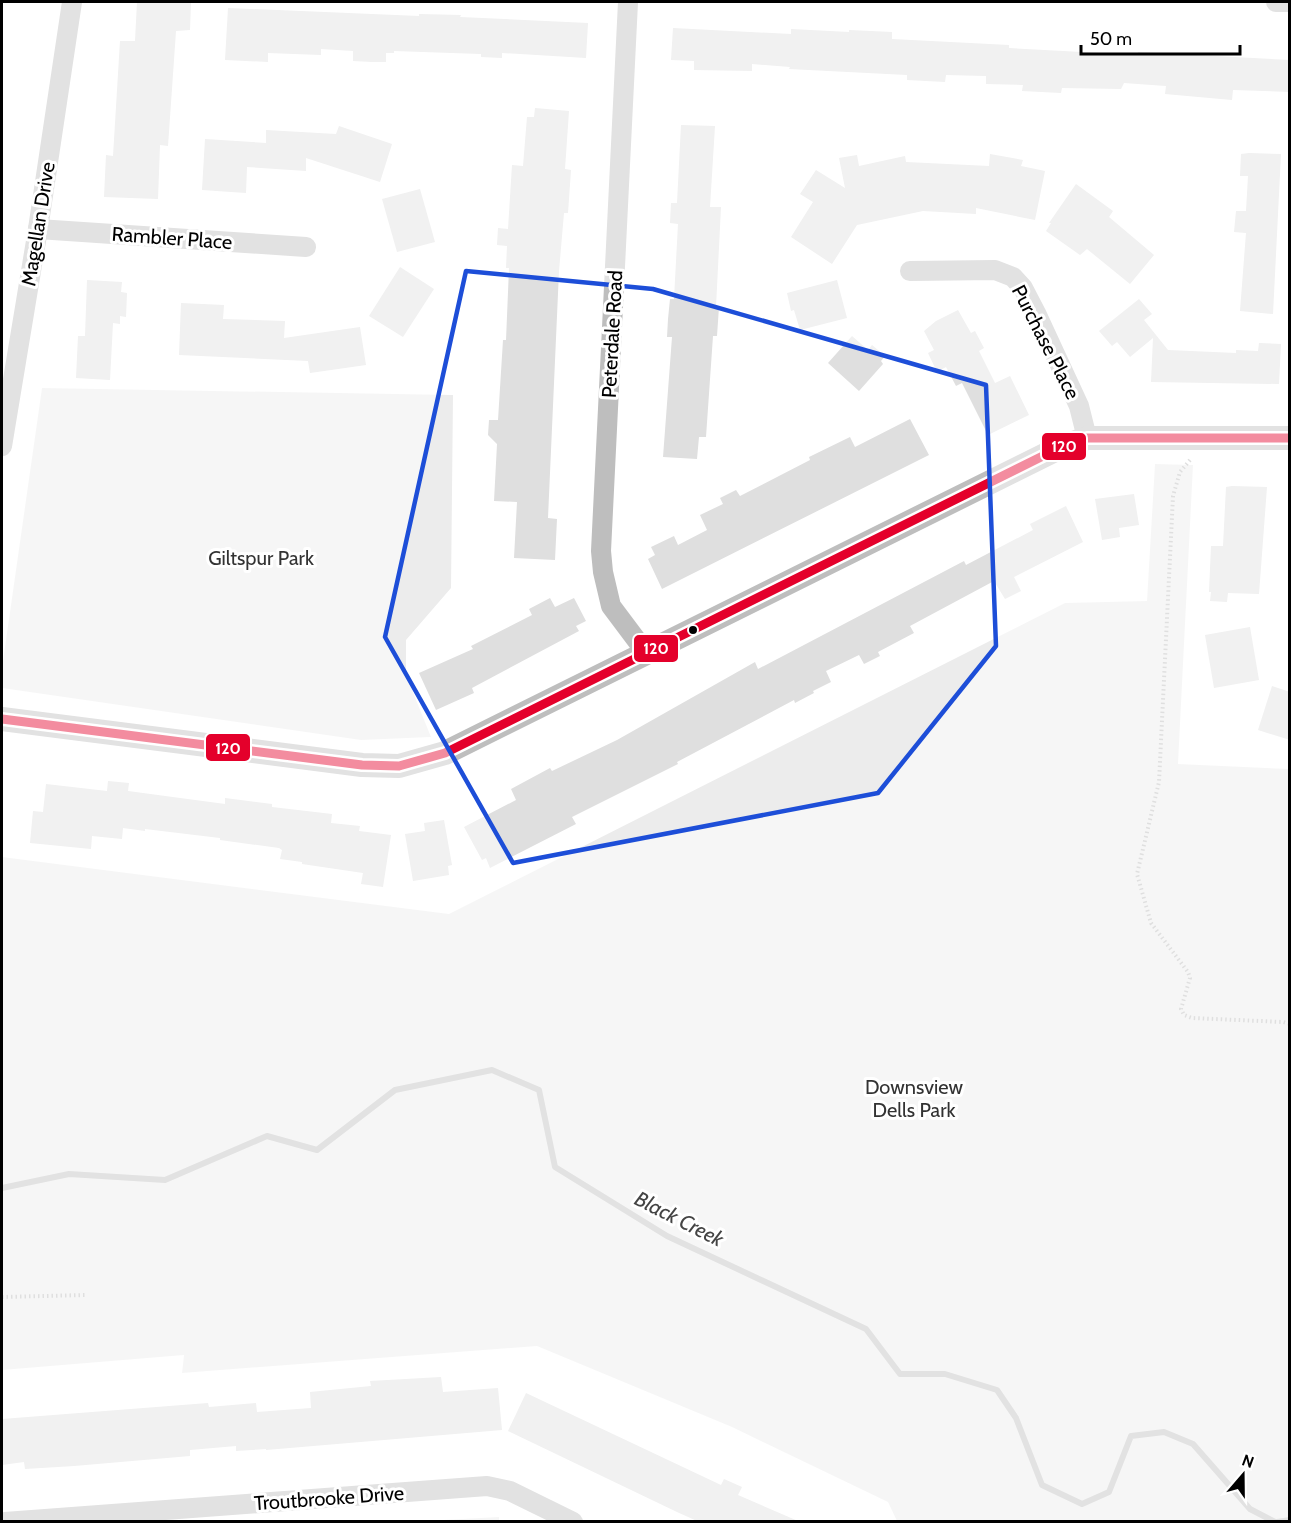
<svg xmlns="http://www.w3.org/2000/svg" width="1291" height="1523" viewBox="0 0 1291 1523" font-family="Cabin,sans-serif">
	<rect width="100%" height="100%" fill="#fff"/>
	<g fill="#ececec">
		<polygon points="42,388 453,395 451,588 406,640 406,675 431,737 361,740 2,688 2,668"/>
		<polygon points="1155,464 1193,465 1178,764 1289,769 1289,1521 897,1521 888,1502 732,1427 537,1346 182,1373 184,1355 2,1370 2,857 449,914 1065,603 1147,601"/>
		<polygon points="499,1517 499,1521 425,1521"/>
	</g>
	<g fill="none" stroke-linecap="round" stroke-linejoin="round">
		<g stroke="#bfbfbf" stroke-width="6">
			<polyline points="2,1188 69,1174 165,1180 267,1136 317,1150 395,1090 492,1070 539,1090 555,1167 667,1236 866,1329 900,1374 945,1374 997,1390 1016,1418 1042,1485 1082,1504 1109,1492 1131,1436 1164,1432 1193,1444 1250,1509 1275,1522"/>
			<polyline points="1277,1522 1290,1520"/>
		</g>
	</g>
	<g fill="#dfdfdf">
		<polygon points="137,2 191,2 190,30 176,31 168,146 160,145 158,199 104,197 106,155 113,156 120,41 135,41"/>
		<polygon points="228,8 419,16 419,14 461,15 460,17 588,23 586,58 502,53 502,58 481,57 481,54 394,51 394,53 386,53 386,62 372,62 353,61 353,51 321,49 321,55 268,53 268,62 225,60"/>
		<polygon points="673,28 791,34 791,29 849,32 849,30 892,32 892,39 1009,45 1009,48 1138,55 1138,52 1290,60 1290,92 1233,90 1232,100 1165,94 1166,86 1124,83 1121,89 1062,88 1061,93 1022,91 1023,85 986,84 986,76 946,75 945,82 907,80 907,75 789,69 790,67 752,64 752,71 694,70 694,61 671,60"/>
		<polygon points="535,108 569,111 565,169 571,170 568,213 564,213 559,271 548,518 557,519 555,560 514,558 517,502 494,501 497,444 488,435 489,420 498,420 503,340 506,340 509,268 506,268 507,246 497,245 498,228 508,229 512,165 523,166 527,117 534,117"/>
		<polygon points="681,125 715,126 710,207 721,207 716,307 719,307 717,336 713,336 706,437 699,437 697,459 663,457 672,337 667,337 668,319 670,299 674,299 678,224 670,223 671,203 677,203"/>
		<polygon points="339,126 392,144 380,182 306,158 306,171 247,167 246,193 202,190 205,139 266,143 266,130 336,134"/>
		<polygon points="1249,153 1281,154 1273,314 1240,311 1246,233 1234,232 1236,211 1246,211 1248,176 1240,176 1241,154"/>
		<polygon points="990,154 1023,160 1021,166 1045,171 1035,220 976,208 976,214 923,211 857,225 832,264 791,237 813,202 800,194 816,170 845,188 839,158 857,155 859,166 905,156 906,162 989,166"/>
		<polygon points="1076,184 1113,211 1109,217 1154,255 1130,284 1087,249 1080,255 1046,231 1051,223 1049,223"/>
		<polygon points="420,189 435,242 397,252 382,199"/>
		<polygon points="400,267 434,289 403,337 369,316"/>
		<polygon points="87,280 122,282 121,292 127,293 126,317 120,316 120,324 113,323 110,380 76,378 78,336 85,336"/>
		<polygon points="837,280 847,318 800,330 794,310 791,311 787,293"/>
		<polygon points="1139,299 1152,314 1144,320 1168,350 1236,353 1236,350 1258,351 1259,343 1281,344 1279,384 1151,382 1153,338 1130,357 1117,342 1112,346 1099,331"/>
		<polygon points="181,303 224,305 223,319 285,321 284,338 360,327 366,365 310,373 308,361 179,355"/>
		<polygon points="958,310 971,333 975,331 984,348 979,351 995,383 1010,376 1029,415 988,435 962,383 956,386 946,367 937,372 928,353 934,350 924,331 936,321"/>
		<polygon points="852,336 868,350 872,345 885,356 881,361 883,364 859,391 828,363"/>
		<polygon points="910,419 929,455 662,589 648,559 655,555 651,547 674,536 678,545 707,530 700,515 723,504 720,498 736,490 740,496 810,460 809,457 850,437 855,447"/>
		<polygon points="1232,486 1267,487 1259,594 1228,593 1227,602 1210,601 1211,592 1209,592 1211,546 1223,546 1226,487"/>
		<polygon points="1134,494 1139,525 1119,528 1120,537 1102,540 1095,499"/>
		<polygon points="1066,506 1083,542 1014,577 1021,591 1005,599 994,581 910,626 914,633 878,652 880,656 864,664 859,655 826,671 831,682 813,691 814,693 795,703 794,700 677,762 678,764 572,817 576,824 490,868 486,858 482,860 464,827 516,800 511,789 550,768 552,771 617,740 755,662 758,669 964,561 966,565 1033,530 1030,524"/>
		<polygon points="550,598 555,607 574,598 586,621 576,626 579,631 472,688 474,693 436,710 419,673 473,649 471,646 532,615 529,609"/>
		<polygon points="1250,627 1259,680 1214,688 1205,635"/>
		<polygon points="1272,686 1290,692 1290,740 1258,730"/>
		<polygon points="108,781 129,783 128,791 225,804 225,798 272,804 272,807 332,814 331,823 360,826 359,831 391,835 383,887 361,884 363,873 302,864 302,862 280,859 282,850 279,848 220,840 220,838 145,829 145,831 123,828 122,839 92,836 91,849 30,843 33,811 43,812 46,784 107,791"/>
		<polygon points="444,820 452,865 448,866 449,875 413,881 405,834 425,831 424,823"/>
		<polygon points="441,1377 443,1392 498,1388 502,1430 266,1450 266,1449 236,1451 236,1446 190,1450 190,1456 74,1466 25,1469 24,1462 2,1465 2,1419 208,1403 209,1407 256,1403 257,1412 311,1408 310,1392 371,1386 370,1381"/>
		<polygon points="526,1393 721,1485 724,1479 742,1487 738,1495 798,1521 697,1521 677,1512 508,1431"/>
	</g>
	<g fill="none" stroke-linecap="round" stroke-linejoin="round">
		<g stroke="#b9b9b9" stroke-width="4" stroke-dasharray="1.5 3" stroke-linecap="butt">
			<polyline points="1190,460 1180,472 1173,496 1159,782 1137,874 1151,923 1188,972 1190,978 1181,1009 1184,1015 1192,1018 1283,1022 1290,1024"/>
			<polyline points="2,1297 86,1295"/>
		</g>
		<g stroke="#bebebe" stroke-width="20">
			<polyline points="628,2 601,551 603,572 611,606 647,654"/>
			<polyline points="1276,2 1290,2"/>
			<polyline points="38,229 306,247"/>
			<polyline points="910,271 995,270 1013,277 1023,288 1036,313 1079,406 1087,438"/>
			<polyline points="2,446 38,229 72,2"/>
			<polyline points="5,1522 487,1486 510,1491 573,1522"/>
		</g>
		<polyline stroke="#bebebe" stroke-width="24" points="2,719 362,765 399,766 445,753 1059,448 1087,438 1290,438"/>
		<defs>
			<polyline id="bus-1" points="2,719 362,765 399,766 445,753 1059,448 1087,438 1290,438"/>
		</defs>
		<use href="#bus-1" stroke="#fff" stroke-width="14"/>
		<use href="#bus-1" stroke="#e4002b" stroke-width="9"/>
	</g>
	<path d="M0 0H1291V1523H0ZM466 271 653 289 986 385 996 646 878 793 513 863 385 637Z" fill="#fff" fill-opacity=".55" fill-rule="evenodd"/>
	<path fill="none" stroke="#1d4ed8" stroke-width="4.5" stroke-linejoin="round" d="M466 271 653 289 986 385 996 646 878 793 513 863 385 637Z"/>
	<circle fill="#000" stroke="#fff" stroke-width="2" cx="693" cy="630" r="5"/>
	<g text-anchor="middle" stroke-width="6" stroke-linejoin="round" paint-order="stroke">
		<g font-size="20" fill="#000" stroke="#fff">
			<text transform="translate(38 224) rotate(-81)" y="7">Magellan Drive</text>
			<text transform="translate(172 238) rotate(4)" y="7">Rambler Place</text>
			<text transform="translate(612 334) rotate(-87)" y="7">Peterdale Road</text>
			<text transform="translate(1046 342) rotate(63)" y="7">Purchase Place</text>
			<text transform="translate(329 1498) rotate(-4)" y="7">Troutbrooke Drive</text>
		</g>
		<g font-size="20" fill="#333" stroke="#fff">
			<text x="261" y="565">Giltspur Park</text>
			<text x="914" y="1094">Downsview<tspan x="914" dy="23">Dells Park</tspan></text>
		</g>
		<g font-size="21" font-style="italic" fill="#444" stroke="#fff">
			<text transform="translate(679 1219) rotate(27)" y="7">Black Creek</text>
		</g>
	</g>
	<g stroke="#fff" stroke-width="2">
		<rect x="1041" y="432" width="46" height="29" rx="6" fill="#e4002b"/>
		<rect x="633" y="634" width="46" height="29" rx="6" fill="#e4002b"/>
		<rect x="205" y="733" width="46" height="29" rx="6" fill="#e4002b"/>
	</g>
	<g font-size="16" text-anchor="middle" font-weight="bold" fill="#fff">
		<text x="1064" y="452">120</text>
		<text x="656" y="654">120</text>
		<text x="228" y="754">120</text>
	</g>
	<rect width="1291" height="1523" fill="none" stroke="#000000" stroke-width="6"/>
	<g transform="translate(1243 1475) rotate(20)" stroke="#ffffff" stroke-width="4.5" paint-order="stroke">
	<path d="M0-4.5L10 22L0 15L-10 22Z" fill="#000000"/>
	<text y="-9" font-size="16" font-weight="bold" text-anchor="middle" fill="#000000">N</text>
	</g>
	<path d="M1081 45v9h159v-9" fill="none" stroke="#000000" stroke-width="3"/>
	<text x="1090" y="45" font-size="18" fill="#000000" stroke="#ffffff" stroke-width="4.5" paint-order="stroke">50 m</text>
</svg>
